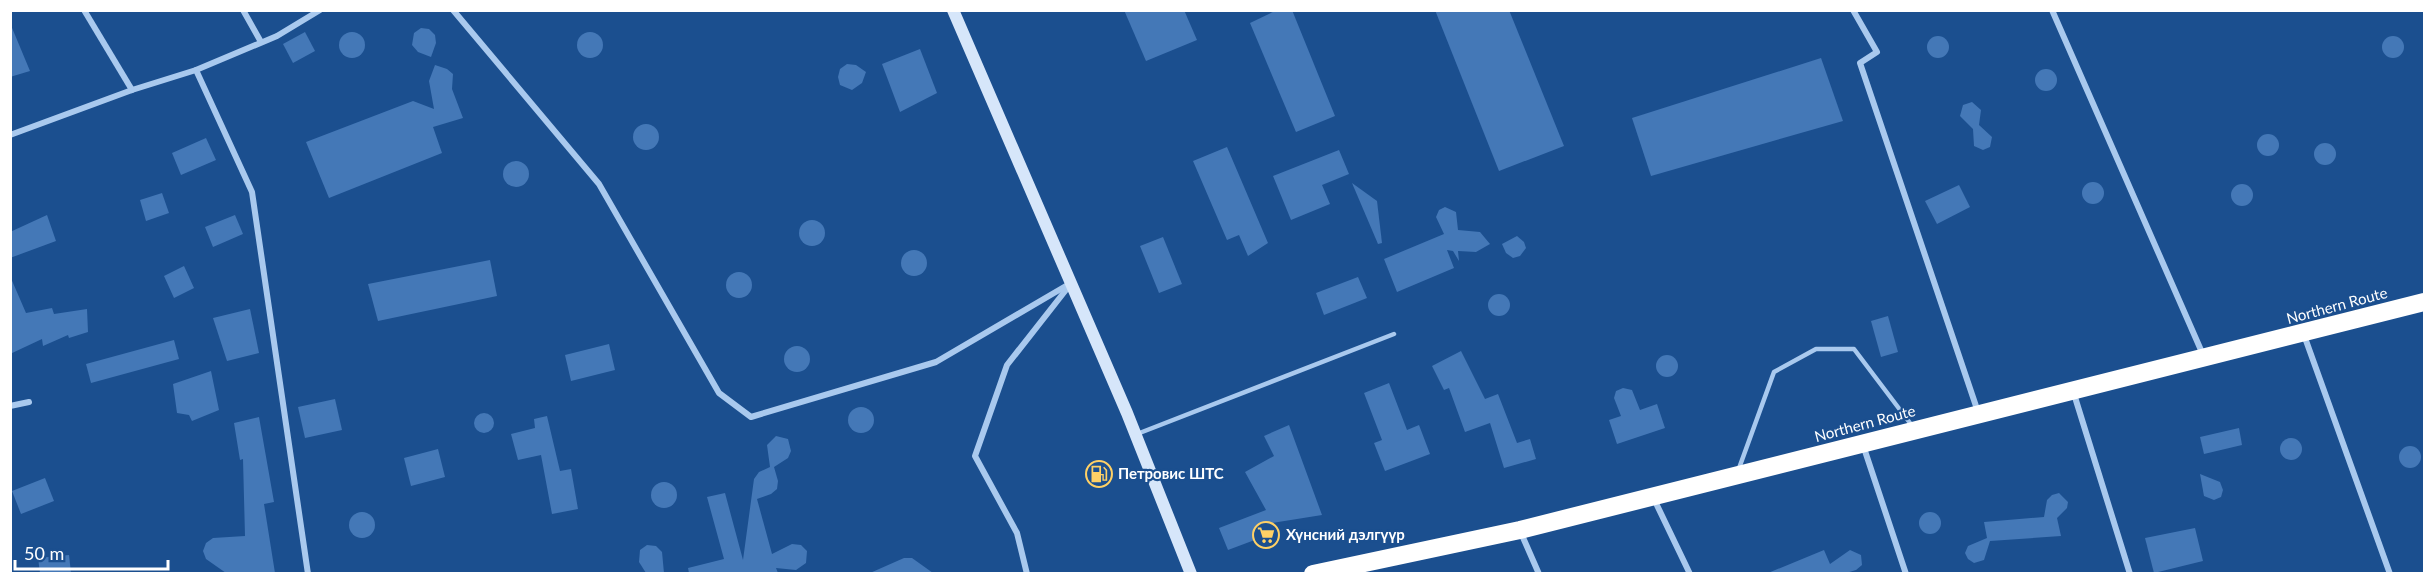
<svg xmlns="http://www.w3.org/2000/svg" width="2435" height="584" viewBox="0 0 2435 584" font-family="Lato,sans-serif">
	<rect width="100%" height="100%" fill="#1b4f8f"/>
	<g fill="#4478b7">
		<polygon points="1124,10 1184,10 1197,40 1146,61"/>
		<polygon points="1277,10 1292,10 1335,116 1296,132 1250,23"/>
		<polygon points="1435,10 1509,10 1564,146 1499,171"/>
		<polygon points="10,23 30,71 10,77"/>
		<polygon points="421,28 429,29 435,35 436,43 431,57 418,52 412,45 414,33"/>
		<polygon points="305,32 315,51 293,63 283,44"/>
		<circle cx="352" cy="45" r="13"/>
		<circle cx="590" cy="45" r="13"/>
		<circle cx="1938" cy="47" r="11"/>
		<circle cx="2393" cy="47" r="11"/>
		<polygon points="920,49 937,93 900,112 882,64"/>
		<polygon points="1821,58 1843,121 1651,176 1632,118"/>
		<polygon points="847,64 856,65 866,72 862,83 852,90 840,85 838,77 840,69"/>
		<polygon points="435,65 447,69 453,74 452,89 463,118 433,127 442,153 329,198 306,142 413,101 434,109 429,81"/>
		<circle cx="2046" cy="80" r="11"/>
		<polygon points="1972,102 1981,110 1979,125 1992,137 1990,147 1983,150 1974,146 1973,129 1960,116 1963,105"/>
		<circle cx="646" cy="137" r="13"/>
		<circle cx="2268" cy="145" r="11"/>
		<polygon points="206,138 216,160 181,175 172,153"/>
		<circle cx="2325" cy="154" r="11"/>
		<polygon points="1227,147 1268,243 1248,256 1239,235 1227,240 1193,161"/>
		<polygon points="1339,150 1349,174 1322,185 1330,204 1291,220 1273,176"/>
		<circle cx="516" cy="174" r="13"/>
		<circle cx="2093" cy="193" r="11"/>
		<polygon points="1352,183 1377,201 1382,243 1378,244"/>
		<circle cx="2242" cy="195" r="11"/>
		<polygon points="1959,185 1970,207 1937,224 1925,201"/>
		<polygon points="162,193 169,213 146,221 140,200"/>
		<polygon points="1445,207 1456,212 1458,230 1480,232 1490,244 1476,252 1458,251 1459,261 1453,251 1447,250 1454,268 1397,292 1384,259 1444,234 1436,217 1439,210"/>
		<polygon points="47,215 56,241 10,258 10,232"/>
		<polygon points="235,215 243,234 213,247 205,227"/>
		<circle cx="812" cy="233" r="13"/>
		<polygon points="1517,236 1524,242 1526,248 1520,256 1513,258 1506,253 1502,244"/>
		<polygon points="1163,237 1182,284 1159,293 1140,246"/>
		<circle cx="914" cy="263" r="13"/>
		<polygon points="490,260 497,296 378,321 368,284"/>
		<polygon points="184,266 194,288 174,298 164,276"/>
		<circle cx="739" cy="285" r="13"/>
		<polygon points="10,276 26,313 52,308 54,314 87,309 88,332 69,338 68,335 43,346 42,339 10,354"/>
		<polygon points="1358,277 1367,298 1324,315 1316,293"/>
		<circle cx="1499" cy="305" r="11"/>
		<polygon points="250,309 259,353 227,361 213,318"/>
		<polygon points="1888,316 1898,352 1881,357 1871,321"/>
		<polygon points="174,340 179,359 91,383 86,364"/>
		<polygon points="609,344 615,370 571,381 565,355"/>
		<circle cx="797" cy="359" r="13"/>
		<polygon points="1461,351 1485,399 1498,394 1517,443 1530,439 1536,459 1504,468 1490,423 1465,432 1449,388 1444,390 1432,366"/>
		<circle cx="1667" cy="366" r="11"/>
		<polygon points="211,371 219,410 192,421 189,415 177,413 173,384"/>
		<polygon points="1389,383 1407,430 1419,425 1430,454 1385,471 1374,443 1382,440 1364,393"/>
		<polygon points="1623,388 1632,390 1640,410 1657,404 1665,428 1617,444 1609,420 1621,416 1614,398 1616,391"/>
		<polygon points="335,399 342,430 305,438 298,407"/>
		<circle cx="861" cy="420" r="13"/>
		<circle cx="484" cy="423" r="10"/>
		<polygon points="547,416 560,471 571,469 578,509 552,514 541,455 518,460 511,434 535,428 534,419"/>
		<polygon points="259,417 274,502 264,504 275,573 226,573 206,559 203,551 206,543 213,538 245,536 243,459 240,460 234,423"/>
		<polygon points="1289,425 1322,515 1272,523 1276,532 1228,550 1219,528 1266,510 1245,472 1274,456 1264,436"/>
		<polygon points="2239,428 2242,445 2204,454 2200,437"/>
		<polygon points="776,436 788,439 791,451 788,458 774,467 778,481 777,489 771,494 757,499 772,554 792,544 801,545 807,551 806,563 796,570 776,568 778,573 689,573 688,568 724,559 707,497 725,493 743,560 754,479 759,472 770,467 767,445"/>
		<circle cx="2291" cy="449" r="11"/>
		<circle cx="2410" cy="457" r="11"/>
		<polygon points="438,449 445,477 411,486 404,458"/>
		<polygon points="2200,474 2220,482 2223,490 2221,497 2214,500 2204,496"/>
		<polygon points="45,478 54,501 21,514 12,491"/>
		<circle cx="664" cy="495" r="13"/>
		<polygon points="2059,493 2068,502 2067,508 2057,518 2061,536 1990,541 1984,560 1974,563 1968,559 1965,553 1968,546 1987,538 1984,522 2044,517 2047,500 2052,495"/>
		<circle cx="362" cy="525" r="13"/>
		<circle cx="1930" cy="523" r="11"/>
		<polygon points="2195,528 2203,561 2154,573 2145,538"/>
		<polygon points="647,545 656,546 662,552 664,573 646,573 639,562 640,550"/>
		<polygon points="1824,550 1830,564 1850,550 1861,555 1862,565 1856,570 1846,573 1768,573"/>
		<polygon points="69,555 71,573 40,573 38,558"/>
		<polygon points="904,558 912,558 933,573 870,573"/>
	</g>
	<g fill="none" stroke-linecap="round" stroke-linejoin="round">
		<g stroke="#a9c9ee" stroke-width="4.5">
			<polyline points="1137,434 1394,334"/>
			<polyline points="1738,471 1774,372 1816,349 1854,349 1913,427"/>
		</g>
		<g stroke="#a9c9ee" stroke-width="6">
			<polyline points="84,10 132,90"/>
			<polyline points="243,10 261,42"/>
			<polyline points="453,10 599,184 719,393 751,417 936,362 1071,283"/>
			<polyline points="1853,10 1877,52 1860,63 1978,412"/>
			<polyline points="2052,10 2204,357"/>
			<polyline points="196,70 252,192 308,574"/>
			<polyline points="10,135 132,90 196,70 277,36 320,10"/>
			<polyline points="2304,335 2390,574"/>
			<polyline points="2074,394 2130,574"/>
			<polyline points="10,406 29,402"/>
			<polyline points="1863,445 1906,574"/>
			<polyline points="1654,499 1690,574"/>
			<polyline points="1521,533 1539,574"/>
			<polyline points="1027,574 1017,533 975,456 1007,365 1069,286"/>
		</g>
		<polyline stroke="#d6e6fa" stroke-width="12" points="953,10 1127,413 1191,574"/>
		<polyline stroke="#fff" stroke-width="18" points="1313,574 1520,530 2424,302"/>
	</g>
	<defs>
		<symbol id="fuel-ring" viewBox="-11 -11 22 22"><circle r="9.5" fill="#1b4f8f" stroke="#ffd166" stroke-width="1.5"/><path d="M-5.5-6h7V0h2V4h1.3V-2.5L3-4.5l.8-.8L6-3V5H2.5V1h-1V6h-7ZM-4.2-4.7v3.2H.2V-4.7Z" fill="#ffd166"/></symbol>
		<symbol id="supermarket-ring" viewBox="-11 -11 22 22"><circle r="9.5" fill="#1b4f8f" stroke="#ffd166" stroke-width="1.5"/><path d="M-6-5.5h2.5l.6 2H6L4.5 2H-2.5L-4.4-4H-6ZM-1.5 3.2a1.3 1.3 0 1 0 .1 0ZM3 3.2a1.3 1.3 0 1 0 .1 0Z" fill="#ffd166"/></symbol>
	</defs>
	<g fill-rule="evenodd">
		<use href="#fuel-ring" x="1084" y="459" width="30" height="30"/>
		<use href="#supermarket-ring" x="1251" y="520" width="30" height="30"/>
	</g>
	<g text-anchor="middle" stroke-width="4.5" stroke-linejoin="round" paint-order="stroke">
		<g font-size="15" fill="#fff" stroke="#1b4f8f">
			<text transform="translate(2337 306) rotate(-15)" y="5">Northern Route</text>
			<text transform="translate(1865 424) rotate(-15)" y="5">Northern Route</text>
		</g>
		<g font-size="15" font-weight="bold" fill="#fff" stroke="#1b4f8f" text-anchor="start">
			<text x="1118" y="479">Петровис ШТС</text>
			<text x="1286" y="540">Хүнсний дэлгүүр</text>
		</g>
	</g>
	<rect width="2435" height="584" fill="none" stroke="#ffffff" stroke-width="24"/>
	<path d="M15 560v9h153v-9" fill="none" stroke="#ffffff" stroke-width="3"/>
	<text x="24" y="560" font-size="18" fill="#ffffff" stroke="#1b4f8f" stroke-width="4.5" paint-order="stroke">50 m</text>
</svg>
